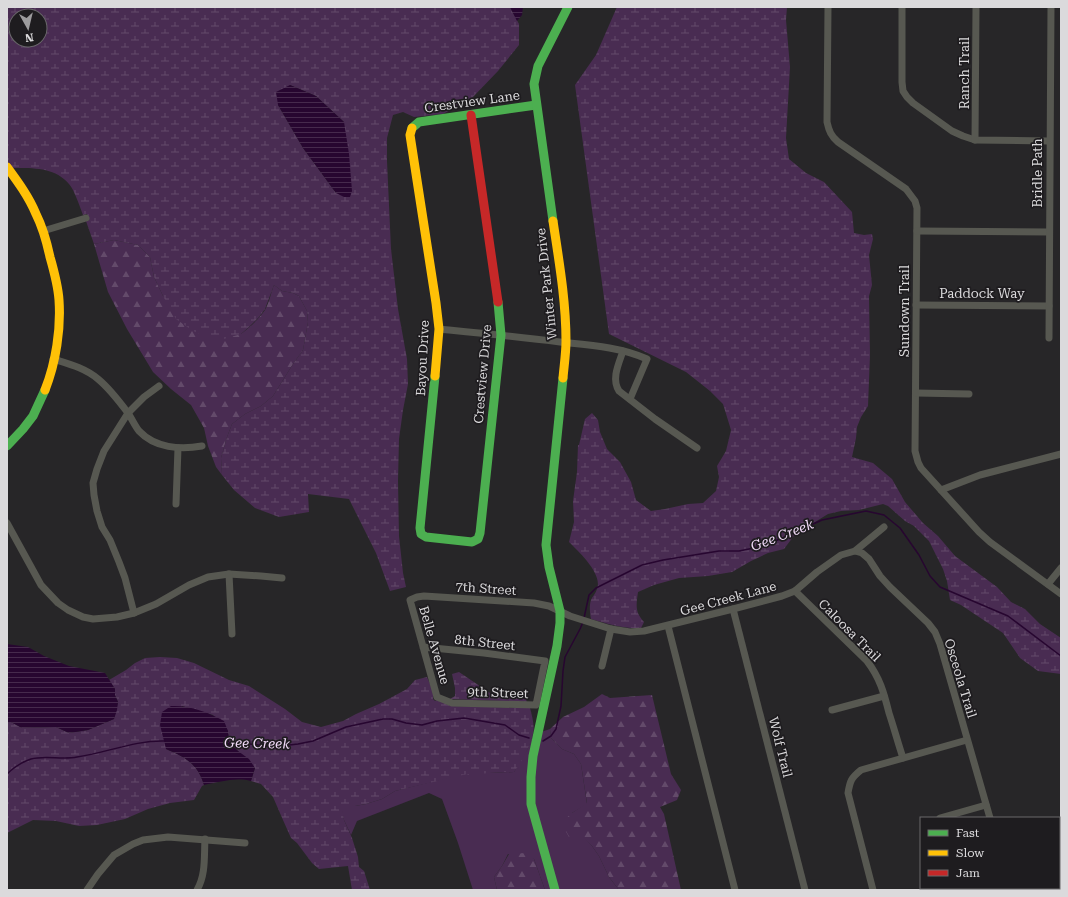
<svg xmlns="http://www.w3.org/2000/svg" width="1068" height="897" viewBox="0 0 1068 897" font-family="'Roboto Serif',serif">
	<defs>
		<pattern id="forest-firs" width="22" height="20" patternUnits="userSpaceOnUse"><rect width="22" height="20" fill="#492c52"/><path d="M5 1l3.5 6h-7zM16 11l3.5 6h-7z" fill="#634a6a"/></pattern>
		<pattern id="wetland-marsh" width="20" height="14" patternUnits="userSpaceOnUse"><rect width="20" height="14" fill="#492c52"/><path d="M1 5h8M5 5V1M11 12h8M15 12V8" fill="none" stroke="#634a6a"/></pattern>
		<pattern id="water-rules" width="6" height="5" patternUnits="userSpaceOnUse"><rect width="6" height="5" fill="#270630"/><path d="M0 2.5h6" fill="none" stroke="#462a4d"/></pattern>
	</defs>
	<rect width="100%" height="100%" fill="#272628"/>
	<g fill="#492c52">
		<polygon points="550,729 551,738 562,749 574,754 581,764 587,804 572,813 583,837 592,846 599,856 609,877 619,890 559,890 534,803 533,777 541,732"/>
		<polygon points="533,734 528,776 552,890 545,890 534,859 508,854 502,866 494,877 497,890 473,890 458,843 442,799 429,793 357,821 351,835 344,820 341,806 355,806 366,804 382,799 395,791 467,773 514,772 528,748"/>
	</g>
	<g fill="url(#forest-firs)">
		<path d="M114 240 138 245 150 257 154 277 163 296 241 334C250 327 259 319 265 310 269 303 271 293 274 285L282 291 293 293 299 296 307 311 308 322 303 350 293 364 273 396 261 406 245 414 232 424 227 437 221 458 222 475 216 467 208 446 204 428 191 405 171 389 153 372 127 329 108 292 94 244Z"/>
		<polygon points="602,694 610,698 652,695 671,774 681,790 677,800 660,807 664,814 681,890 619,890 609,877 599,856 592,846 582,837 569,837 561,823 572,813 587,803 581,764 574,754 562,749 551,738 550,729 563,717 584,707"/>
		<polygon points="525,853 534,859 545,890 497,890 494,877 502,866 509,854"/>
	</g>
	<g fill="url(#wetland-marsh)" fill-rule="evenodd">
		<path d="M7 7H510L519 24V45L498 71 472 98 443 114 414 117 403 112 393 115 387 138V161L391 249 398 309 407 359 408 384 403 410 399 439 398 481 399 536 403 573 406 587 390 591 376 553 349 499 308 494 309 512 279 517 255 508 234 490 222 475 221 458 227 437 232 424 245 414 261 406 273 396 293 364 303 350 308 322 307 311 299 296 293 293 282 291 274 285 265 309 259 317 249 327 241 334 224 339 208 337 193 331 176 319 163 296 154 277 150 257 138 245 114 240 94 244 86 221 89 220 87 214 83 215C80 207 74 189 69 184 55 167 32 168 12 168L7 161ZM16 16H40V40H16ZM290 85 316 96 344 122 336 193 303 148 278 105Z"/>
		<path d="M617 7H787L786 20 790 67 786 138 789 159 806 173 824 182 852 212 854 233 864 235 872 234 873 239 869 255 872 285 869 296 870 355 868 406 861 417 857 427 856 438 852 457 873 463 892 479 905 502 923 523 938 536 955 556 997 587 1011 602 1025 609 1040 624 1061 638V674L1038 671 1020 658 1003 633 961 605 950 600 947 581 943 569 929 541 914 526 905 521 888 506 883 504 859 510 841 511 828 514 815 522 799 529 784 549 768 553 751 561 732 572 708 576 679 578 654 585 638 592C636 606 635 612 644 622L641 628C624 629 608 624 591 619 590 614 589 606 591 600 592 597 596 593 597 589 603 574 579 552 569 542L574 522 573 501 577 472 578 445H579L585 419 592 413 598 420 600 432 607 449 620 462 631 482 636 500 651 511 665 509 688 504 703 503 716 491 719 477 717 466 726 451 731 430 723 404 710 391 686 372 609 334 575 85 596 55Z"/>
		<path d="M160 657 177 658 194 663 229 680 249 686 285 709 302 722 321 727 343 721 356 714 379 704 407 689 415 680 427 677C430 684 434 692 433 699L435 701 437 700 451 706 530 708C532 716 535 726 533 734 530 747 522 761 514 772H500L468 775 467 774 395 791 382 799 366 804 355 806H342L344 820 352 838 358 857 359 867 364 871 370 890H352L348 866 319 869 312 863 297 843 291 838 283 820 273 797 261 784 251 781 255 768 229 742 228 731 213 715 182 706 166 749C185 757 198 764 204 785L202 786 194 800 170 803 148 809 125 819 97 825 79 826 56 821 33 820 7 833V722H11L22 728 56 727 69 733 88 730 114 719 118 702 115 695V689L109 680 126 670 135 663 145 658Z"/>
		<polygon points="459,672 496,697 521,693 525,697 527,702 450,699 455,696 455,688 452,674"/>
	</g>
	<g fill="url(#water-rules)">
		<polygon points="510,7 523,7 522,15 517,21"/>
		<polygon points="290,85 316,96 344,122 349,154 352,191 350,197 344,197 336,193 303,148 278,105 276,92"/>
		<polygon points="7,644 28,647 44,656 69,666 105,673 115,689 115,695 118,702 117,710 114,719 88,730 69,733 56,727 22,728 11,722 7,722"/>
		<path d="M171 706C189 705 208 712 224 721L228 731 229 742 238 751 249 759 255 768 251 781C236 777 219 782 204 785 198 764 185 757 166 749L160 725 162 712Z"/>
	</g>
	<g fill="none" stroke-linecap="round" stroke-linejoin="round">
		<g stroke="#270630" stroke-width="1.5">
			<polyline points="584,618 589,595 596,588 642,565 663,560 719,551 739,551 754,548 773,542 822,520 866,511 884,515 900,528 919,555 930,576 940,587 1008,616 1061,656"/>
			<polyline points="543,741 551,736 556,729 561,706 563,671 565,657 580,629 583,622"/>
			<polyline points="229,743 242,743 266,746 281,746 298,744 313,741 346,727 383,719 392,719 406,723 422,725 437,721 464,718 505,725 519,735 529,738"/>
			<path d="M7 774C13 768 22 762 31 759 45 755 62 760 77 757 106 753 135 740 165 741"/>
		</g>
		<g stroke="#575851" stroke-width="7">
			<path d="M828 7 827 122C829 131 831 136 838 142L906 189 915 201 917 208 915 451 918 462 921 468 979 532 990 542 1061 594"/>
			<polyline points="902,7 902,82 903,91 907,97 913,103 952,131 963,136 975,140 1049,141"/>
			<polyline points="975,140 976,7"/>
			<polyline points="43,231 86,218"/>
			<polyline points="917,231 1049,232"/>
			<polyline points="916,305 1049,306"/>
			<path d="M439 329C479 333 520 337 560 342 589 345 621 347 647 359L630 399"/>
			<polyline points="1049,338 1051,7"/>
			<path d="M623 351C619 363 611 379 619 391L655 419 697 448"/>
			<path d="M53 359C69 364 85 368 98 379 109 388 119 401 128 413 132 419 135 426 139 431 155 448 180 450 202 446"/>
			<polyline points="916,393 969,394"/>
			<polyline points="941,490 980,475 1061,454"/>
			<polyline points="176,504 178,448"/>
			<polyline points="7,523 41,585 58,603 68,610 83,617 93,619 117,617 134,613 156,604 189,585 208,577 229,574 261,576 282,578"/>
			<polyline points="855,551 862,553 869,559 880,576 890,587 928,623 935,632 940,644 990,818"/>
			<polyline points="229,574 232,634"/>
			<polyline points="1048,584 1061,568"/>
			<path d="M795 591 867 661C880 678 884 693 889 713 894 728 898 743 903 758"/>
			<polyline points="733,609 805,890"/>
			<polyline points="134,613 125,578 119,562 110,540 102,527 97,511 94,495 93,483 97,469 104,451 128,413 144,397 159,386"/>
			<polyline points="668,626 735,890"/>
			<polyline points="423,647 484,653 545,661 536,705 452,703 437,697 410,600 417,597 424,596 534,603 549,606 570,616 611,629 630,632 644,631 733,609 782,596 795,591 817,572 841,555 855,551 884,527"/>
			<polyline points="602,666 611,629"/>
			<polyline points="832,710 884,696"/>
			<polyline points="940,818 986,805"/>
			<polyline points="1010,888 1010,890"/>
			<polyline points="87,890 98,874 114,855 133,844 143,840 168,837 245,843"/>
			<path d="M197 890C206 875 204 856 205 839"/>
			<path d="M873 890 848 793C850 781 851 778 861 770L967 740"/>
		</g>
		<g stroke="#4caf50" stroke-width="9">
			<polyline points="412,128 419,122 536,105"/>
			<polyline points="553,221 534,84 538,66 568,7"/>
			<polyline points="435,376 420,528 421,534 426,537 472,542 478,539 480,533 501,335 498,302"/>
			<polyline points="7,446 23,429 33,416 45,390"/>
			<polyline points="555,890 531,804 531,777 533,756 557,646 560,623 560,611 549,567 546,545 563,378"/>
		</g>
		<g stroke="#ffc107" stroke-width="9">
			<polyline points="412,128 410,135 436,303 439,329 435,376"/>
			<path d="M7 167C18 182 29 197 36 214 43 228 47 243 50 257 54 271 58 285 59 300 61 329 56 362 45 390"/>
			<path d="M553 221C559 261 566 301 566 341 566 353 564 366 563 378"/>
		</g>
		<polyline stroke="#c62828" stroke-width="9" points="471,115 498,302"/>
	</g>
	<g text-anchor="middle" stroke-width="3.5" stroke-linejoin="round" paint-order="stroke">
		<g font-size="13" fill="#dbdadc" stroke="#1e1c1f">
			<text transform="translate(964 73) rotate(-90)" y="5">Ranch Trail</text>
			<text transform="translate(472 101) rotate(-8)" y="5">Crestview Lane</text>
			<text transform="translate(1037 173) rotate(-90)" y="5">Bridle Path</text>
			<text transform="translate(546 284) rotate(-96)" y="5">Winter Park Drive</text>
			<text x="982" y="298">Paddock Way</text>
			<text transform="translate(904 311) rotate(-90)" y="5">Sundown Trail</text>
			<text transform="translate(422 358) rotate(-87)" y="5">Bayou Drive</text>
			<text transform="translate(482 374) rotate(-85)" y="5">Crestview Drive</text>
			<text transform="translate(486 588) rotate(4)" y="5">7th Street</text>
			<text transform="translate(728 598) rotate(-15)" y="5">Gee Creek Lane</text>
			<text transform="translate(850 630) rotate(45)" y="5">Caloosa Trail</text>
			<text transform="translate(485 642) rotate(6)" y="5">8th Street</text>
			<text transform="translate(435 645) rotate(74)" y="5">Belle Avenue</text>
			<text transform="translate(961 678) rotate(73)" y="5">Osceola Trail</text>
			<text transform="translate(498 692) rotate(2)" y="5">9th Street</text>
			<text transform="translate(781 747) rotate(76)" y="5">Wolf Trail</text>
		</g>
		<g font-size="14" font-style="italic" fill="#f2dbf9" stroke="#1e1c1f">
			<text transform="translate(782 535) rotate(-21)" y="5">Gee Creek</text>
			<text transform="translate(257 743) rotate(1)" y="5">Gee Creek</text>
		</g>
	</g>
	<rect width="1068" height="897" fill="none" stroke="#dbdadc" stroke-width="16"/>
	<rect x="920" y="817" width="140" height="72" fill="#1e1c1f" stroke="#6a686b"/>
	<rect x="928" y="830" width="20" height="6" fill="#4caf50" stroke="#6a686b"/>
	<text x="956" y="837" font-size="12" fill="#dbdadc">Fast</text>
	<rect x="928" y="850" width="20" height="6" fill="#ffc107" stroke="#6a686b"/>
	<text x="956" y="857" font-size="12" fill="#dbdadc">Slow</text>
	<rect x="928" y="870" width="20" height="6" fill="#c62828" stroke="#6a686b"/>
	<text x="956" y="877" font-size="12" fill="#dbdadc">Jam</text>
	<g transform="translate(28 28) rotate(172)"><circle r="19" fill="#1e1c1f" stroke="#6a686b"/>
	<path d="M0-3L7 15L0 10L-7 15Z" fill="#9c9b9d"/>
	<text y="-6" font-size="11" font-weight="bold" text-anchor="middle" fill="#dbdadc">N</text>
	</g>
</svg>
